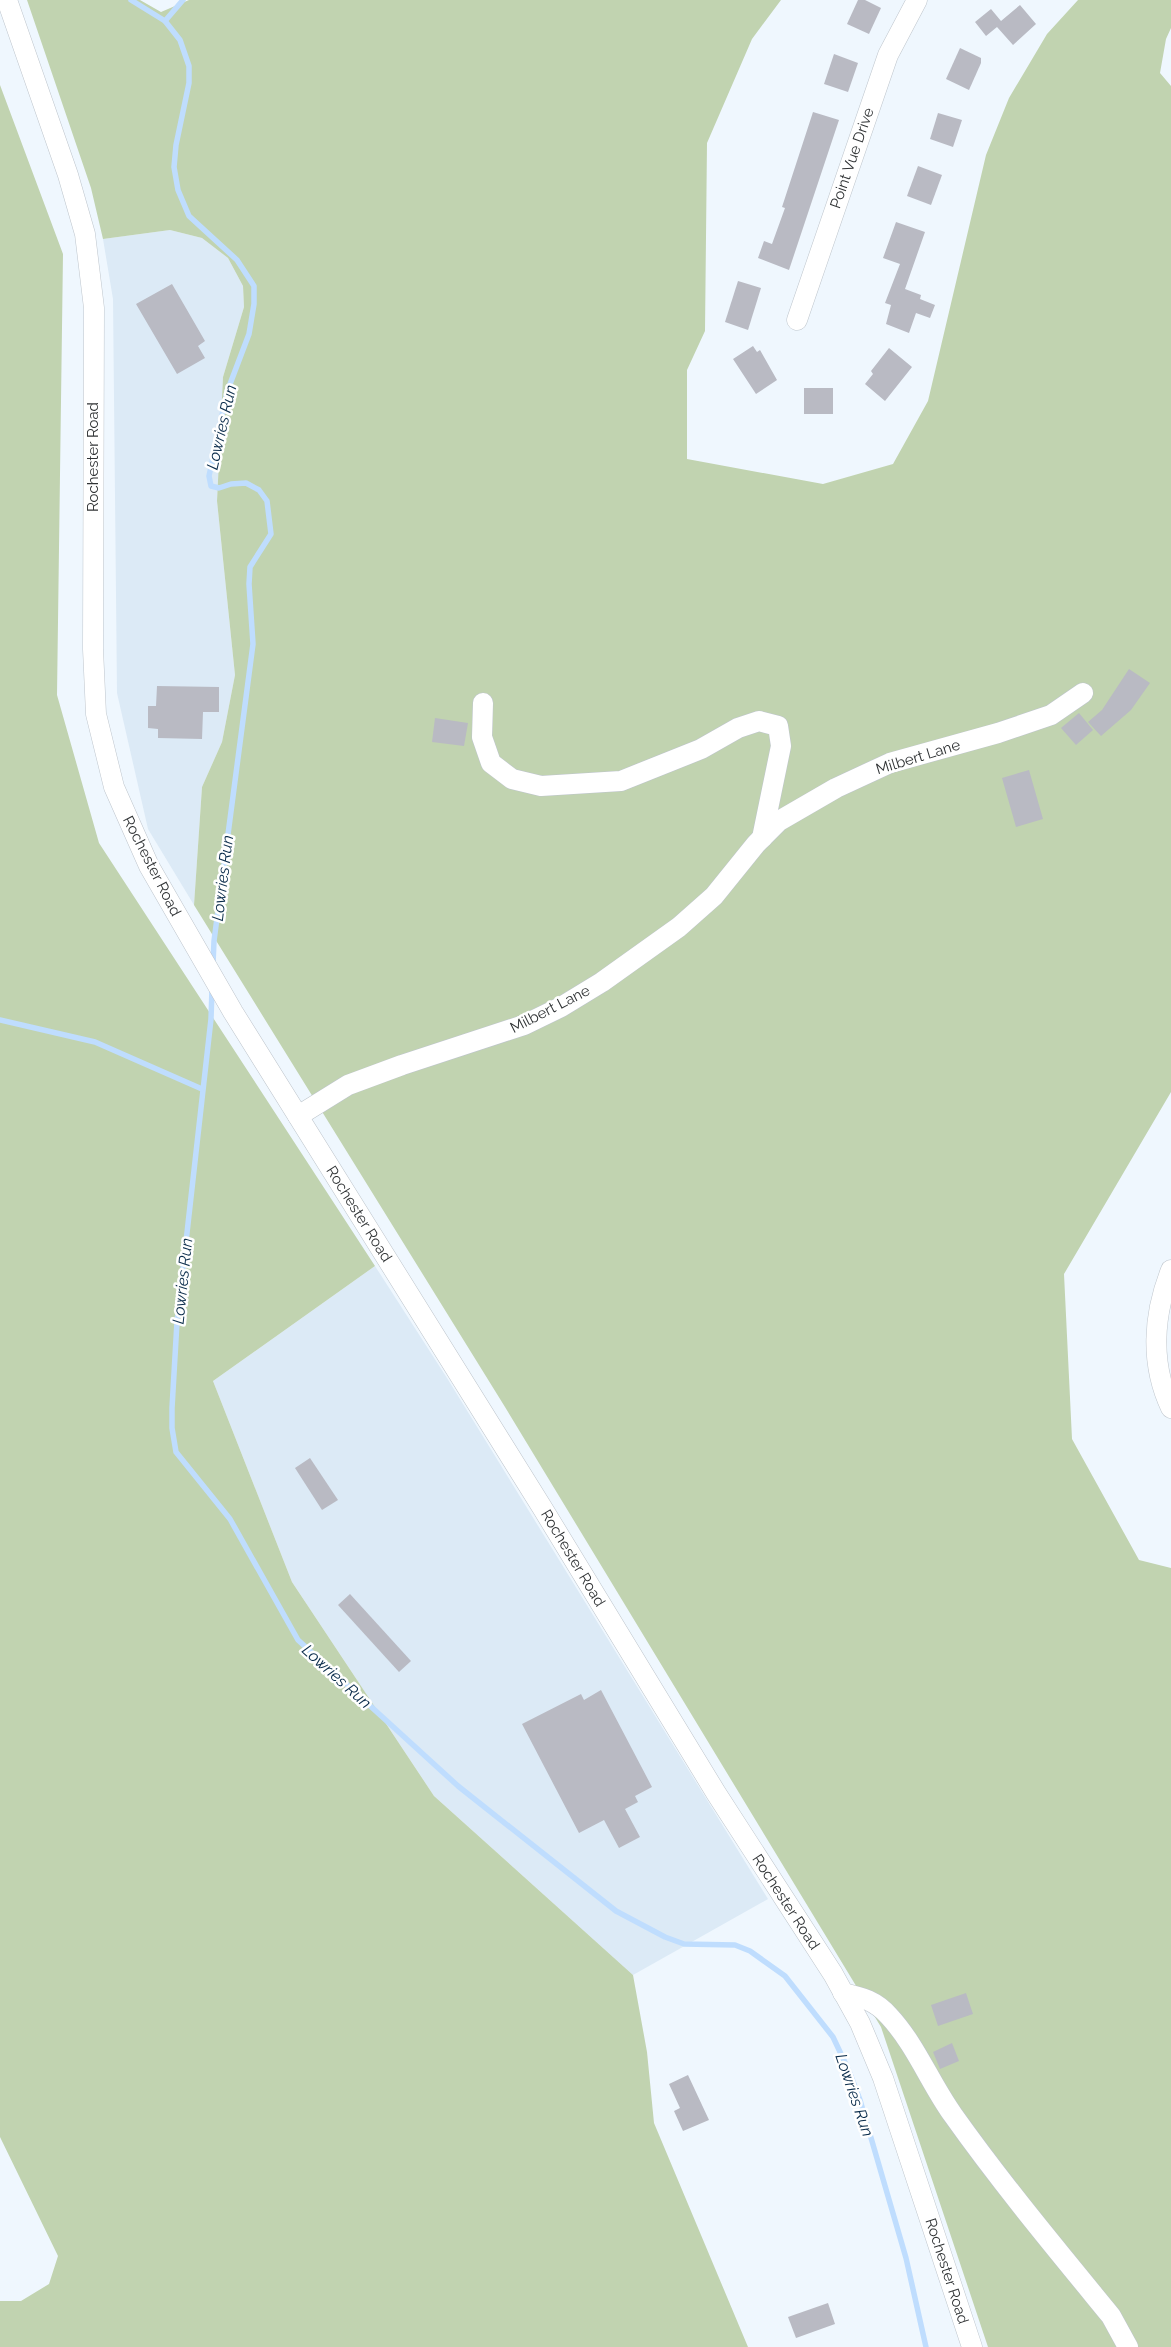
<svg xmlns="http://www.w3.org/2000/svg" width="1171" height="2347" viewBox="0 0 1171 2347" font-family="Raleway,sans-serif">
	<rect width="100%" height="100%" fill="#eff7fe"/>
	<g fill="#dceaf6">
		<polygon points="170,230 202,238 228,258 243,286 244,307 223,377 217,501 235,675 222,742 202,787 194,905 148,829 117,693 113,299 103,239"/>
		<polygon points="375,1266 447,1378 768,1899 633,1975 434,1796 292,1582 213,1381"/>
	</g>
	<g fill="#c1d3b0">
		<polygon points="27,0 140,0 161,12 189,0 781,0 752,39 707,143 705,331 687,370 687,459 823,484 893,464 928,401 986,155 1009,98 1047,34 1078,0 1171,0 1171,28 1166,39 1160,73 1171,86 1171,1092 1064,1274 1072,1439 1139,1560 1171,1568 1171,2347 988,2347 881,2027 505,1407 194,905 202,787 222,742 235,675 217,501 223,377 244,307 243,286 228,258 202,238 170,230 103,239 91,188"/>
		<polygon points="0,85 63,254 57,695 99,843 375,1266 213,1381 292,1582 434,1796 633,1975 647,2052 654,2123 748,2347 0,2347 0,2301 21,2301 49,2284 58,2256 0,2137"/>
	</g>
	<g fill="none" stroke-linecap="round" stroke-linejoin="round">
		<g stroke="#bfddfe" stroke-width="5.5">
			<polyline points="131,0 165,21 180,40 189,66 189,83 176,145 174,167 178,190 189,216 237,260 254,286 254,304 249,334 227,392 209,476 211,486 219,488 231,484 246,483 259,490 267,501 271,534 250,567 249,584 253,644 214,941 213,964"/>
			<polyline points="165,21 183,0"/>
			<polyline points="212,989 211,1019 177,1322 172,1408 172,1428 176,1452 230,1519 298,1640 458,1786 616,1911 665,1937 684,1944 735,1945 750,1951 785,1976 833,2037 849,2071 860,2100 906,2258 926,2347"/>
			<polyline points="0,1020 95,1042 202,1089"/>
		</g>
	</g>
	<g fill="#b9bac3">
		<polygon points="858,0 865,0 881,8 869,34 847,24"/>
		<polygon points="1020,5 1036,24 1013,45 997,27 986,36 975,22 991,9 1001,21"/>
		<polygon points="960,48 981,58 981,63 969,90 946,79"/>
		<polygon points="834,54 858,63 848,92 824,84"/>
		<polygon points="813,112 839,120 789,270 758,258 764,241 772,244 785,208 782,207"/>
		<polygon points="938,113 962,120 953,147 930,139"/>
		<polygon points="918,166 942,175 931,205 907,196"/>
		<polygon points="896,222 925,232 905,289 921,295 920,299 935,305 930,318 916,313 909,333 886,324 891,305 885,303 900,264 883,258"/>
		<polygon points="738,281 761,288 748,330 725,322"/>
		<polygon points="172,284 205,341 198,346 205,358 177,374 136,304"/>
		<polygon points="753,346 757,352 760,350 777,380 756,394 733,359"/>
		<polygon points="889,348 912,367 885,401 865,384 873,374 871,371"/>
		<rect x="804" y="388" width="29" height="26"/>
		<polygon points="1129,669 1150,683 1131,710 1101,736 1088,722 1102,710"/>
		<polygon points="157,686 219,687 219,712 203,712 202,739 158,738 158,729 148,728 148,706 156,706"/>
		<polygon points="1079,713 1093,730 1076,745 1061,728"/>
		<polygon points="435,718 468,723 464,746 432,742"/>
		<polygon points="1029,770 1043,819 1016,827 1002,778"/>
		<polygon points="310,1458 338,1500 322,1510 295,1468"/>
		<polygon points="350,1594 411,1661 399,1672 338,1605"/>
		<polygon points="601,1690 652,1787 635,1796 638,1802 625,1809 640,1837 619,1848 604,1820 579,1833 522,1724 581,1694 584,1700"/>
		<polygon points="966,1993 973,2014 938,2026 931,2005"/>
		<polygon points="952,2043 959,2061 940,2069 933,2052"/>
		<polygon points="688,2075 709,2120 683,2131 674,2111 680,2108 669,2084"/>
		<polygon points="828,2303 835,2324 796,2338 788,2317"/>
	</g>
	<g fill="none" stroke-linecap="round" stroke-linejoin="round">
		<defs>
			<g id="minor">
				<polyline points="7,0 68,175 85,234 94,308 93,649 96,714 114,787 149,866 233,1012 543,1509 716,1793 833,1974 860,2023 883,2078 972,2347"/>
				<polyline points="797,320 888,55 917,0"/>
				<polyline points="483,703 482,737 491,763 512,779 541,786 621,781 701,749 738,728 759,721 778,726 781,746 762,838"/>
				<polyline points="298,1116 348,1085 402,1065 524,1025 561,1007 602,982 679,927 714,896 756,844 779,821 836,788 890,763 998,733 1051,715 1083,693"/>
				<path d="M1171 1270C1153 1315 1150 1364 1171 1408"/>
				<path d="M843 1993C862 1997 876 2001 889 2016 916 2045 930 2083 953 2115 1002 2184 1057 2250 1111 2316L1128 2347"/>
			</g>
		</defs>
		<use href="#minor" stroke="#bec5cc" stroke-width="21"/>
		<use href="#minor" stroke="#fff" stroke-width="20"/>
	</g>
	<g text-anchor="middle" stroke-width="5" stroke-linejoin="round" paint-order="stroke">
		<g font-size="15" fill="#303335" stroke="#fff">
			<text transform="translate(852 158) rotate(-71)" y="5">Point Vue Drive</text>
			<text transform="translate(93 457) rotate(-90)" y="5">Rochester Road</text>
			<text transform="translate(918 757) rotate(-17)" y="5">Milbert Lane</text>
			<text transform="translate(152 866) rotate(63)" y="5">Rochester Road</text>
			<text transform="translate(550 1009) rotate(-27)" y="5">Milbert Lane</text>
			<text transform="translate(359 1214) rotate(58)" y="5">Rochester Road</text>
			<text transform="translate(573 1558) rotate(59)" y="5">Rochester Road</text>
			<text transform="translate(786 1902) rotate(57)" y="5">Rochester Road</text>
			<text transform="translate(947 2271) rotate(72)" y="5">Rochester Road</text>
		</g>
		<g font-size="16" font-style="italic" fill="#092b4a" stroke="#fff">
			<text transform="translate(221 427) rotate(-77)" y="6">Lowries Run</text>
			<text transform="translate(222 878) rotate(-83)" y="6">Lowries Run</text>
			<text transform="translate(182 1281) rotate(-84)" y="6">Lowries Run</text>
			<text transform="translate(337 1676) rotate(42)" y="6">Lowries Run</text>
			<text transform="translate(855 2095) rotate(71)" y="6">Lowries Run</text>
		</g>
	</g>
</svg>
